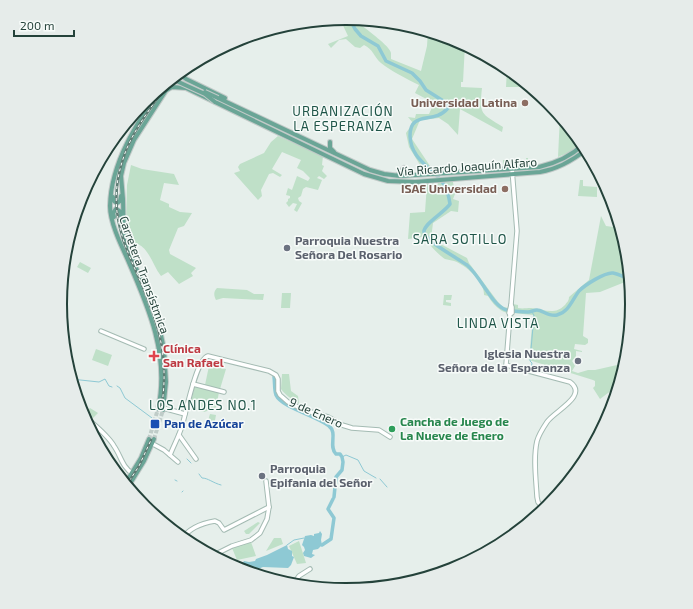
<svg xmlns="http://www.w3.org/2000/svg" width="693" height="609" viewBox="0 0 693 609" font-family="'Exo 2',sans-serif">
	<rect width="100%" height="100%" fill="#e6efeb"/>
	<g fill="#bfe0c8">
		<path d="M347 18 360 19V24C367 30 390 46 391 53 391 55 391 57 391 59L421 71 427 46 428 31 456 40 465 44 463 82H461V87L482 88C479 115 481 113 503 127L502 132 460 109 458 135 448 124 439 118 420 120 412 139 430 166 440 172 425 173 409 147 406 133 413 123 408 117 415 118 416 114H429L434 103 415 93 419 85C407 79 391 71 381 63 374 57 373 49 364 45L360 48 355 47 346 39 339 40 331 48 328 44 348 36 340 19Z"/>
		<polygon points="507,68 536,91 529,92 524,87 506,87"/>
		<polygon points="560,116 582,142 570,152 558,157"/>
		<polygon points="278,136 323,156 322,165 324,166 322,171 327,176 324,179 319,176 317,178 322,180 318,190 306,187 303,189 301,196 298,198 299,201 302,203 297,212 294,210 297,204 293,203 289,207 286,203 288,201 288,199 290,198 290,196 286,195 288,188 292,190 297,176 308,181 310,178 303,171 297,168 301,160 282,152 272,169 282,175 280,177 273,173 269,174 261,190 262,196 258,200 234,173 240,171 238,167 240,164 264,153 271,142"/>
		<polygon points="526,158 528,158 528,164 503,166 503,160 526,161"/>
		<path d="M131 165 142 169 174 174 179 185 164 183 160 200 169 204V207L180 212 192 213 184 226 178 228 169 250 170 254 196 268 191 273 193 276 179 284 168 272 161 276C153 266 150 250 138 244L136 250 133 251 128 240 126 227 127 185Z"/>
		<polygon points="580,180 583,180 583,186 597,187 597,197 578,196"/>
		<path d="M438 181H451L453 182 455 194 453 199 459 201 458 212 451 211 433 223 431 239 467 258 469 263 498 302 503 307 509 308 508 313C500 312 492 303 488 296L484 295C485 282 466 265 454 261 451 260 448 260 445 259 438 255 429 243 422 237L408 239 410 213 425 212 427 184H438Z"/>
		<path d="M601 216 606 226 621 228C626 244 631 259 627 276L630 277 631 285 626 286 625 282 600 292 586 293 583 336 588 339V343L585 345 575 344 574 349 582 351V352L576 351V356L572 361 575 366 572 371 578 373 588 370H595L617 365 623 362H625L628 356 620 384 600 399 593 388 595 386V381L593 380 529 360 533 315 513 313V304L518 305V308C523 309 526 308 531 308 544 309 554 316 565 305 567 302 569 301 569 297L589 280Z"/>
		<polygon points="80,262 91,268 88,273 77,267"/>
		<path d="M217 288 247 290 254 294H264L263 300 223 298 216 300C214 296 213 292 217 288Z"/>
		<polygon points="282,293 291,293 290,308 281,308"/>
		<polygon points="444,295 452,295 451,300 446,300 446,302 451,303 451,306 443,305"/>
		<polygon points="96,349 112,355 108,366 92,360"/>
		<polygon points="209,366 226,369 220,389 205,385"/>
		<path d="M282 374H289L291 391 298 396 299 404C292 399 286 396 281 389Z"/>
		<polygon points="195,386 219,392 216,408 204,412 189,409"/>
		<polygon points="90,408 98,413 93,418 85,413"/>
		<polygon points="210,414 216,415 214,426 207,424"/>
		<polygon points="258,522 260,523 249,534 246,534 244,531"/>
		<polygon points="274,538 281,538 283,544 266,551"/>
		<polygon points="299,541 306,563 297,564 289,546"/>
		<polygon points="251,542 256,556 237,560 232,548"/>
	</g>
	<g fill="#8ec9d4">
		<polygon points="320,531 322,534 321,540 322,545 318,549 313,550 312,554 315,555 311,558 304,556 303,553 305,550 304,547 302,545 305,536 311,535 314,536 314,534 319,533"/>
		<path d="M287 545 288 549 292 551V556L294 557 291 565 288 568 263 567 258 569C253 568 249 571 245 571 239 571 234 567 229 565V563L233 562V564H242L244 561 249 562 255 561 256 559 267 555Z"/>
	</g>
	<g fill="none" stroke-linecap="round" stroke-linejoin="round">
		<g stroke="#8ec9d4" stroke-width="1">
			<polyline points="531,311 534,315 530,361 532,363 531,369"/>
			<polyline points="71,379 99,382 105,379 109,386 112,387"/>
			<polyline points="117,386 120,388 125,398 152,418"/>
			<polyline points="342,457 346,455 358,460 364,471 376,478"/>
			<polyline points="187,459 191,463"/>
			<path d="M199 474 202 478C208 478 213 483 221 485"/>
			<polyline points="380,479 387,487"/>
			<polyline points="175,480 177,481"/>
			<polyline points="182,492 183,491"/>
			<polyline points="287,545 294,540 304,538"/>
		</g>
		<g stroke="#8ec9d4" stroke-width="3.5">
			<path d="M349 18 355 29 361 36 378 46 386 61 412 73 420 81 426 90 445 102 448 108C437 121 423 115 415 122 411 125 410 132 410 136 411 160 432 167 443 183 447 189 449 197 450 204 445 212 423 224 424 232 425 241 459 259 467 265 480 276 491 303 504 309 508 311 523 312 528 312 531 312 534 310 537 310 542 310 549 317 557 315 569 312 572 300 579 291 585 285 605 272 613 273 619 274 625 278 631 280"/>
			<path d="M274 377C275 383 274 389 276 395 282 408 318 416 329 426 338 433 328 446 336 454H340L342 457 343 462 342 470 336 477 334 497"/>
			<polyline points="322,545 331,539 334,518 328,509 333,499"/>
		</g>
		<g stroke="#bfccc8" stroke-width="4" stroke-dasharray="4 2" stroke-linecap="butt">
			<polyline points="149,439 158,409"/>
			<polyline points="154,439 163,410"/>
		</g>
		<defs>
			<g id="secondary">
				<path d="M511 305 512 307V313L510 314 506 365 570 382C589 396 554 411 547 422 543 428 539 434 537 441 533 458 536 479 537 497L538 502 545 511"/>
				<polyline points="510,314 509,313 511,305 517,231 512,169"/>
				<polyline points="101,331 144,349"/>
				<polyline points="193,384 224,392"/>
				<polyline points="163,408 185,414"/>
				<path d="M83 415C93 424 107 434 114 446 121 456 122 467 133 474"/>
				<polyline points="179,435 196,459"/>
				<polyline points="153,444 164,450 178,462"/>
				<path d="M170 455C174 445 179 436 182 426 186 413 196 359 208 356L269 371 276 375 278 379V391L280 395 288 402 304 410 328 417 342 425 352 428 379 430 390 437"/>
				<path d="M182 539C189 528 203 523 215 521L219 523 224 530 269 507"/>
				<polyline points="212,556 232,546 251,540 260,533 267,519 269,507 266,481"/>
				<polyline points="292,586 299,576 310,569"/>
			</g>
			<g id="primary">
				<polyline points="181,72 182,76 186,79 225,98"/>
				<path d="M165 91 172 87 186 88 364 174 388 181 415 182 540 172C558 169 572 161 587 149"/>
				<path d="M218 98 370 170 384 174 400 176 539 167C557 163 571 156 584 144"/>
				<polyline points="330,142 330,148 334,152"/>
				<polyline points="398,175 404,168"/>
				<polyline points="113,197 114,201 117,203 120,201 121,196"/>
				<polyline points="114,217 113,213 116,209 121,212 121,216"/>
				<path d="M158 409C170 355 148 306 127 258 120 243 110 222 110 206 111 162 137 123 161 88"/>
				<polyline points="163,410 166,382 164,349 157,317 124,240 123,199 121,176 124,163 134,140 174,78"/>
				<polyline points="125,484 141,458 149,439"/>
				<polyline points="128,487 144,461 154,439"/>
			</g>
		</defs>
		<use href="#secondary" stroke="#a4bbb3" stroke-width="5.5"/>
		<use href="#primary" stroke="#c2cac8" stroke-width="6"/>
		<use href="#secondary" stroke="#fff" stroke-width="3.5"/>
		<use href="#primary" stroke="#6aa596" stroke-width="4"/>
		<defs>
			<g id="rail">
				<path d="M161 409C167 378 164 345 154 316 135 259 102 223 123 159 132 130 153 106 169 81"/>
				<polyline points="126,486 139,466 151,440"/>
			</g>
		</defs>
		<use href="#rail" stroke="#5f7d75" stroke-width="2.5"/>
		<use href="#rail" stroke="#f7fbf9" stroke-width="1" stroke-dasharray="3" stroke-linecap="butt"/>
		<defs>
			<g id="primary-bridge">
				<polyline points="172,79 205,94 215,102"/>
				<polyline points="205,92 218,98"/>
			</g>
		</defs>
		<use href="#primary-bridge" stroke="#c2cac8" stroke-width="6" stroke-linecap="butt"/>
		<use href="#primary-bridge" stroke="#6aa596" stroke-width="4"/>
	</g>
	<g fill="#8d6e63" stroke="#f7fbf9" stroke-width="1.5">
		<circle cx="525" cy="103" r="4"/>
		<circle cx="505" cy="189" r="4"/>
	</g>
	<g fill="#6b7280" stroke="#f7fbf9" stroke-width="1.5">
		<circle cx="287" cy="248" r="4"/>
		<circle cx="578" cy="361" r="4"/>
		<circle cx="262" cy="476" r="4"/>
	</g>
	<path fill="#e0444e" stroke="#f7fbf9" stroke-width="1.5" d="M152 350h4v4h4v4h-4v4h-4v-4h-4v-4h4z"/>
	<rect fill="#1a4fb4" stroke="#f7fbf9" stroke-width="1.5" x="150" y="419" width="10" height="10" rx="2"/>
	<circle fill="#2e9e5b" stroke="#f7fbf9" stroke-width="1.5" cx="392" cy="429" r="4"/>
	<g text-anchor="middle" stroke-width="3" stroke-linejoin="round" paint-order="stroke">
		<g font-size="12" font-weight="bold" fill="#785e54" stroke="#f7fbf9" text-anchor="end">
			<text x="517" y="107">Universidad Latina</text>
			<text x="497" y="193">ISAE Universidad</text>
		</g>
		<g font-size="12" fill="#24423a" stroke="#f7fbf9">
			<text transform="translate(467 167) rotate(-4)" y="4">Vía Ricardo Joaquín Alfaro</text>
			<text transform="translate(144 275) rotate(70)" y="4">Carretera Transístmica</text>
			<text transform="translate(316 413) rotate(24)" y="4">9 de Enero</text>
		</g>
		<g font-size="12" font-weight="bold" fill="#5b616d" stroke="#f7fbf9" text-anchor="start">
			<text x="295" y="245">Parroquia Nuestra<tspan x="295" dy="14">Señora Del Rosario</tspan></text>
			<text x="570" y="358" text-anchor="end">Iglesia Nuestra<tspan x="570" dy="14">Señora de la Esperanza</tspan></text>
			<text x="270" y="473">Parroquia<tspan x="270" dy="14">Epifania del Señor</tspan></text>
		</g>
		<g font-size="12" font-weight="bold" fill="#be3a42" stroke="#f7fbf9" text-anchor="start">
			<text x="163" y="353">Clínica<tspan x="163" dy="14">San Rafael</tspan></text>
		</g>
		<g font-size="12" font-weight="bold" fill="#27864d" stroke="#f7fbf9" text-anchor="start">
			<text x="400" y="426">Cancha de Juego de<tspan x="400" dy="14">La Nueve de Enero</tspan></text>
		</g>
		<g font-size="12" font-weight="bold" fill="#164399" stroke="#f7fbf9" text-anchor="start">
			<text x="164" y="428">Pan de Azúcar</text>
		</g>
		<g font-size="13" letter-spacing="1" fill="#1f5548" stroke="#f7fbf9">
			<text x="343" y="116">URBANIZACIÓN<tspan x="343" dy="15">LA ESPERANZA</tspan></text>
			<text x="460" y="244">SARA SOTILLO</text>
			<text x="498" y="328">LINDA VISTA</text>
			<text x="203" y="410">LOS ANDES NO.1</text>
		</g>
	</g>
	<path d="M0 0H693V609H0ZM67 304a279 279 0 1 1 558 0a279 279 0 1 1-558 0Z" fill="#e6ecea" fill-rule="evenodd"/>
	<path fill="none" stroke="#24423a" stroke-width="2" d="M67 304a279 279 0 1 1 558 0a279 279 0 1 1-558 0Z"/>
	<path d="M14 30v6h60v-6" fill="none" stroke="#24423a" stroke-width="2"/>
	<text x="20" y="30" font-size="12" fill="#24423a" stroke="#f7fbf9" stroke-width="3" paint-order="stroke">200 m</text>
</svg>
